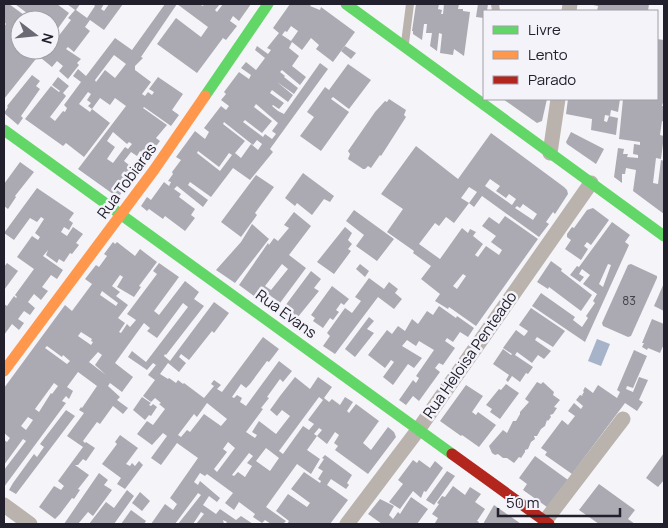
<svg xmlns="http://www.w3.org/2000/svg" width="668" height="528" viewBox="0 0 668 528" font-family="Manrope,sans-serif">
	<rect width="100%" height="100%" fill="#f5f4f9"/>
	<polygon fill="#a7b3c9" points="597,339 610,344 601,366 588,361"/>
	<g fill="#abaab2" fill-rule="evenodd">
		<polygon points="4,4 9,4 31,20 20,20 20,50 43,50 4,99 4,26 6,24 4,22"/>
		<polygon points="15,4 57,4 69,13 54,34 50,31 50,20 36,20"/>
		<polygon points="67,4 80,4 76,10 87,18 95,6 93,4 104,4 101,9 104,11 109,4 123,4 104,30 90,20 85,27 90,31 74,52 68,47 66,49 81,59 77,63 79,65 68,79 59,71 63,66 57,61 52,67 41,58 47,50 50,50 50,47 71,20 68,18 75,10"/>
		<path d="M165 4H199L203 6 204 4H220L215 10 217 12 223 4H251L239 21 233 16 230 21 237 26 226 40 223 38 197 73 157 44 176 18 201 37 208 27 177 4 141 57 143 58 135 66V70L151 82 142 94 145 96 148 92 152 95 154 92 149 89 158 77 183 94 172 110 179 115 171 126 144 107 143 108 167 125 156 138 160 141 148 157 140 151 137 156 131 152 124 161 134 169 133 170 136 172 120 195 113 194 78 169 126 106 115 98 110 105 100 98 92 109 110 123 84 157 66 143 63 146 25 119 51 86 59 92 60 91 52 85 58 77 69 86 63 93 66 96 50 117 55 121 63 111 65 112 67 108 64 105 81 82 73 76 78 69 86 76 115 38 132 50ZM114 55 126 64 115 78 105 70 96 82 95 80ZM88 92 91 94 87 100 91 103 88 106 92 109 90 112 79 104ZM113 132 127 144 129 142 132 144 128 149 125 147 113 163 107 159 115 147 107 141Z"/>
		<path d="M290 4H312L310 6 320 10 321 7 355 32 333 62 316 49 319 45 311 38 302 50 292 42 289 48 299 56 292 66 306 77 300 85 282 70 280 72 285 76 284 77 298 88 294 94 277 82 293 95 288 102 272 90 270 93 284 103 279 109 273 105 272 106 278 111 284 114 320 63 328 69 270 149 273 152 250 180 233 168 211 197 190 182 188 185 208 200 203 207 177 186 174 189 181 194 179 197 195 209 191 215 195 218 185 231 165 216 163 219 149 209 147 211 141 206 147 197 151 200 164 182 169 186 171 182 168 181 173 174 172 172 181 160 176 157 195 131 205 139 209 132 204 128 221 106 226 110 229 106 221 100 226 94 224 92 239 72 249 79 251 75 241 68 246 62 256 70 265 58 255 50 257 46 268 54 271 50 267 48 279 33 273 28ZM291 26 298 31 291 41 282 35 285 31 287 32ZM256 104 278 123 272 131 276 134 272 139 265 134 263 137 243 122 245 120 262 133 272 121 254 107ZM224 122 253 145 257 140 262 144 258 150 251 144 241 158 235 153 245 141 223 124ZM198 151 219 167 229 153 232 155 220 171 197 153Z"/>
		<polygon points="416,4 439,4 438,9 442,10 441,14 443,14 444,4 459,4 458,9 463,9 463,11 470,12 464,56 454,49 453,55 440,53 442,34 439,33 437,51 430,46 432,33 426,33 427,24 424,24 422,40 413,34 413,31 412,31"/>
		<polygon points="478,4 488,4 487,11 484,11 484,18 476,17"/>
		<polygon points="588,4 649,4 648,11 597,11 598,6"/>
		<polygon points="657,39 664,40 664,99 662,106 664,106 664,122 662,121 660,135 664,136 661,159 656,158 653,183 658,184 661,160 664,161 664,214 633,191 636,170 626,168 625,174 622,174 622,183 614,177 618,148 624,149 623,154 628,154 627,157 638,158 638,155 633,154 634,144 640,145 640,142 619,139 623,99 657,99"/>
		<polygon points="345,46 356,53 351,59 341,51"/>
		<polygon points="348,64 371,80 349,109 333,97 331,99 349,112 321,151 300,136 314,117 307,112 325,87 329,90"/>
		<polygon points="32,75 40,81 36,86 40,89 21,116 23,118 18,125 4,113 8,107 7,106"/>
		<polygon points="389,99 406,110 404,115 406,117 381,156 380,155 371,168 368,166 365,169 363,169 348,159 350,154 348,151 375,112 385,101 387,102"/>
		<polygon points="503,99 547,99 542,121 537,123"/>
		<polygon points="568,99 620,99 618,112 611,110 610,116 605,115 604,121 607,122 609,116 618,118 616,135 591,130 592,119 566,114"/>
		<polygon points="571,132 604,149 596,164 567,144 566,142"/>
		<path d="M491 133 564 187 567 190 568 194 555 214 553 212 546 222 549 224 539 237 482 196 474 207 469 203 454 223 446 217 439 226 435 223 419 244 440 259 462 228 468 233 470 229 476 232 473 236 483 244 475 255 478 257 486 246 499 255 502 250 491 242 496 236 482 226 489 217 499 224 505 216 538 239 476 326 449 307 448 309 435 301 440 294 421 279 431 266 413 253 414 251 387 232 403 209 381 194 416 146 458 179ZM490 179 500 186 496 191 506 198 509 194 516 199 512 205 485 186ZM469 187 477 192 469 203 461 198ZM523 204 537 214 533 220 515 208 517 206 520 208ZM463 274 466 276 457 289 453 286Z"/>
		<polygon points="20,162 34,172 15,196 16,197 8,209 4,206 4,184"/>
		<polygon points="303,173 334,196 330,202 324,199 312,215 297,203 295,206 285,198"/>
		<polygon points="256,175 274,187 255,213 257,215 241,237 221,222"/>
		<polygon points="37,188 74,213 69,220 73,223 69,230 64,227 61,232 67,236 73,227 83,234 76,243 79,245 72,254 70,253 64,262 59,259 57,263 46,255 48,250 43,256 63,270 57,279 51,275 42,287 48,291 41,300 34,294 28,302 35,308 30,315 24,311 18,319 24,323 19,330 12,324 4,335 4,304 7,306 14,296 16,298 17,297 15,295 34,269 17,257 32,236 38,240 40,237 35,233 44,219 41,217 37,222 30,218 14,240 4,233"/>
		<polygon points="593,208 609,220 591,245 587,242 584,246 588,249 581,260 565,249 571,240 567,237 567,234 572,227 574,228 587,210"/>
		<polygon points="354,210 394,239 377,261 356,246 364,235 346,221"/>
		<path d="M294 212 311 226 289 255 306 268 280 303 268 294 262 302 239 285 268 243 269 245 274 238 278 241 289 228 284 225ZM282 264 288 269 271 290 265 286Z"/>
		<path d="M612 222 630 235 625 242 629 245 585 342 532 306 541 293 575 317 573 320 582 327 588 318 586 316 595 303 593 301 597 294 583 284 590 275 582 269 579 274 584 277 580 282 570 275 577 266 579 267ZM608 264 611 265 603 287 599 284Z"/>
		<polygon points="252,224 269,239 235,283 216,270 241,242"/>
		<polygon points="345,227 352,233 348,240 352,244 348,249 351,251 334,274 317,262"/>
		<path d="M113 242 115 244 117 242 135 256 140 249 157 262 139 286 141 287 134 297 117 287 123 277 120 275 112 286 120 292 116 296 128 305 118 318 125 323 119 332 121 333 127 324 130 327 136 320 127 314 157 274 153 271 159 263 179 277 154 311 159 315 185 281 199 292 194 299 204 306 166 355 165 354 164 356 170 361 214 302 229 313 214 333 212 331 189 360 181 354 179 357 186 363 179 372 168 363 160 374 168 379 169 378 176 383 178 380 183 384 184 383 204 398 214 386 211 384 214 380 221 385 217 389 222 392 263 337 279 349 269 362 267 361 250 384 246 388 241 384 232 397 234 398 237 395 242 398 240 402 246 406 279 361 292 371 283 382 280 379 267 397 269 398 261 408 263 409 246 432 255 438 257 435 252 432 259 421 276 434 290 416 282 410 277 416 270 410 280 396 295 377 310 389 318 377 332 387 324 398 329 402 332 399 340 405 345 397 353 402 347 411 349 413 356 404 379 421 363 443 371 450 388 427 394 432 396 437 368 474 335 450 338 446 334 443 339 435 335 432 327 444 317 436 322 430 319 428 314 434 317 436 307 450 320 459 311 474 297 464 266 507 286 521 283 524H271L265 520 262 523 253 517 255 514 239 502 234 510 225 503 233 493 207 474 205 476 200 473 194 482 198 485 200 481 220 498 217 502 209 496 203 505 216 514 220 509 236 520 241 516 253 524H225L227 522 223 520 224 524H196L204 514 201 512 193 524H178L201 495 198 493 175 524H151L165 504 173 510 177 504 170 498 198 458 177 443 161 465 151 458 167 436 163 433 152 445 137 434 147 421 153 425 165 409 159 404 161 403 155 398 151 402 143 396 155 380 148 375 156 365 153 363 147 370 128 357 132 351 146 362 188 307 183 303 157 338 147 331 150 328 144 323 115 363 133 377 122 392 110 383 108 386 120 397 117 400 128 408 123 414 113 406 100 424 97 422 83 441 85 443 86 442 95 448 86 461 83 459 78 465H75L89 475 78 489 80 490 74 499 72 498 60 514 55 519 39 507 54 486 61 490 64 486 58 481 83 447 67 436 84 413 79 410 81 407 82 408 97 386 78 372 67 387 73 391 69 399 66 396 62 401 66 403 4 487V470L26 441 23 439 4 465V440L7 442 10 438 4 433V388L65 305 72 311 92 284 85 279 96 265 99 267 107 256 104 254ZM102 291 118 303 116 306 100 295ZM81 332 92 339 91 341 93 342 91 345 78 336ZM47 346 62 357 63 355 70 361 67 364 45 348ZM98 352 102 355 95 365 106 375 89 362ZM54 383 58 386 52 394 51 393 39 412 35 409ZM319 397 323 400 308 420 314 424 309 430 303 426 283 454 279 451ZM207 403 227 419 221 426 204 414 190 432 187 430 181 437 178 435 194 414 197 417ZM28 417 33 420 26 430 21 426ZM228 442 235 448 217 472 214 469 227 452 223 449ZM266 448 279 458 270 471 256 461ZM249 453 253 456 247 463 252 466 245 477 238 472 234 476 232 475Z"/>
		<polygon points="551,261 562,269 561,271 592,295 581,311 549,287 548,289 537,282"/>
		<polygon points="7,263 18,271 4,290 4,267"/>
		<polygon points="360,264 369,271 365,277 356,269"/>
		<polygon points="631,264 657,276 657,278 631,336 628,337 603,326 602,323 628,265"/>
		<polygon points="311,271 321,279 314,288 319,291 293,323 279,314"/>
		<polygon points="369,278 384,289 389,282 398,289 395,293 402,299 394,309 378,297 335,354 323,346 330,336 327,333 345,308 352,313 361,301 355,297"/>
		<polygon points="664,283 664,311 654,306"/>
		<polygon points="332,286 349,299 344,305 341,303 336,310 339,312 333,320 330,318 323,328 313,321 315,318 311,315"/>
		<polygon points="439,306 456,318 457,316 474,328 468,337 460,332 453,342 447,338 445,341 455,348 443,365 439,363 435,368 440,372 419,401 413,396 406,405 399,400 413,380 416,383 419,378 416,376 434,350 419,341 416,346 407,340 402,346 422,358 414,368 408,364 393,385 383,377 394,362 391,360 385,368 368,355 387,330 392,334 398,326 405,331 412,319 418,324 427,311 433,315"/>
		<polygon points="531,308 565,331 553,347 537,337 535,340 551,351 544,359 538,355 532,363 517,352 515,355 533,367 528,374 526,373 520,382 512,376 508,382 506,380 509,375 493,364 503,349 511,355 512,354 503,348 516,330 524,336 526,334 528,331 519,325"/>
		<polygon points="369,317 374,321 367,329 374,333 355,357 345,349"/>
		<polygon points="652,319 664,324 664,344 660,353 648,348 647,350 642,347 644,343 642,343"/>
		<polygon points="634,350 647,356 633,388 627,386 626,389 633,392 639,377 648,380 639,400 643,402 637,411 625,403 572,474 545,455 547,452 541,448 562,420 568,425 575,416 568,411 574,403 581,409 583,406 576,400 580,395 583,396 582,395 584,392 583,391 585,387 593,393 598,385 617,398 620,392 617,390"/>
		<polygon points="537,382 541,384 543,382 554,392 553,395 560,400 554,407 557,408 553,414 550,415 551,417 548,421 547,420 545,426 541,429 537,436 534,436 535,439 531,442 528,449 525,450 525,452 521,458 519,457 514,463 507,458 503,458 498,454 495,455 492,453 489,446 503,430 507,433 513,421 516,421 520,414 520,412 529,402 525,399"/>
		<polygon points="506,384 519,393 500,419 490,412 492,409 486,405 499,389 501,390"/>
		<polygon points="466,385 483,396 472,412 476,415 478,412 496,425 479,447 462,435 461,436 440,421"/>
		<polygon points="142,397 151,403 149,405 151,406 153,404 157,407 151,416 149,415 145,420 133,410"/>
		<polygon points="66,410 75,416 16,494 9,490 13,483 34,454 37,457 44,447 40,444"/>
		<polygon points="120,435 138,448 126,464 130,466 132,463 135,466 139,461 143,465 125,489 117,484 121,478 102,464 117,444 115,442"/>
		<polygon points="664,453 664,480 658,487 646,478"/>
		<polygon points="325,455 352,475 347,483 349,485 346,489 331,479 327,485 348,500 330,524 287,524 289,521 276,511 288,494 307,507 310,503 291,489 304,472 320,483 321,481 318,479 323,471 318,468 324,459 322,458"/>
		<polygon points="535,456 568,480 547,507 523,490 527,484 519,478"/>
		<polygon points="413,460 417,463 419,460 430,468 435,461 443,468 426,492 424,491 421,498 413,491 400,509 389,502 403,484 398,480"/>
		<polygon points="447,471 455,476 434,505 426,500"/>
		<polygon points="99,473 108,480 104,485 112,490 93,516 88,512 78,524 64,524"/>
		<polygon points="599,484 635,510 628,519 635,524 599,524 579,510"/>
		<polygon points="453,486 465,495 470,487 481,494 475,502 485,509 477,521 479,522 478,524 437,524 435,523 438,518 432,514 439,504 437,503 442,496 445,497"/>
		<polygon points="127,490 134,496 114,524 89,524 106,502 114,508"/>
		<polygon points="140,492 150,501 142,511 132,503"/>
		<polygon points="411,497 428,509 417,524 401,524 399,523 398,524 382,524 368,514 380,499 394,506 389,515 393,519 398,512 400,514"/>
		<polygon points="494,505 517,521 521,524 483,524"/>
		<polygon points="131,510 146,521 144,524 121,524"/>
	</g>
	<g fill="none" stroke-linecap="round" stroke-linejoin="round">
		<g stroke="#bab3ad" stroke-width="8">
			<polyline points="495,4 496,11"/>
			<polyline points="405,43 410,4"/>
		</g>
		<g stroke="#bab3ad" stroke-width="15">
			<polyline points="569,11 570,4"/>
			<polyline points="550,153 558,99"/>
			<polyline points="4,505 30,524"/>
			<polyline points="545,521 623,419"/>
			<polyline points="347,524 418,430 591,183"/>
		</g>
		<g stroke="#63d668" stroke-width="11">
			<polyline points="346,4 664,236"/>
			<polyline points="205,96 268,4"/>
			<polyline points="4,130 452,454"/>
		</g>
		<polyline stroke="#ff974d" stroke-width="11" points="4,371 154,170 205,96"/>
		<polyline stroke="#b3261e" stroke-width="11" points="452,454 549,524"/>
	</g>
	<g text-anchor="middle" stroke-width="5" stroke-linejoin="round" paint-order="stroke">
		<g font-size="12" fill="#44424e">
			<text x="629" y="305">83</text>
		</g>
		<g font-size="15" fill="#21202c" stroke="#f4f3fa">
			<text transform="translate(127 181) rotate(-54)" y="5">Rua Tobiaras</text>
			<text transform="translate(286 314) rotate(36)" y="5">Rua Evans</text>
			<text transform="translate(470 355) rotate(-55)" y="5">Rua Heloisa Penteado</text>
		</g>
	</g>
	<rect width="668" height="528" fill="none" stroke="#21202c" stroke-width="10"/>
	<rect x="483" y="10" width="175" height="90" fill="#f4f3fa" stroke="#a09fa8"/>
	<rect x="493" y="26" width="25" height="8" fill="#63d668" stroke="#a09fa8"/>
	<text x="528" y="35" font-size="15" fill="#21202c">Livre</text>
	<rect x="493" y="51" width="25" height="8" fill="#ff974d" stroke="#a09fa8"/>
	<text x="528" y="60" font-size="15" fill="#21202c">Lento</text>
	<rect x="493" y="76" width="25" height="8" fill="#b3261e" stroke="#a09fa8"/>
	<text x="528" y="85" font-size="15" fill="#21202c">Parado</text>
	<g transform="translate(35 35) rotate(106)"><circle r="24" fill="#f4f3fa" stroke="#a09fa8"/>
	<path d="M0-4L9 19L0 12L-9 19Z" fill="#6b6a74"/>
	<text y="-8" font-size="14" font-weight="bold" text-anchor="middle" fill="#21202c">N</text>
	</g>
	<path d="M498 508v8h122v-8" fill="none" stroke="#21202c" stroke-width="2.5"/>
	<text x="506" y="508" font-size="15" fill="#21202c" stroke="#f4f3fa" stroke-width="4" paint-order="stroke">50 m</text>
</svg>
